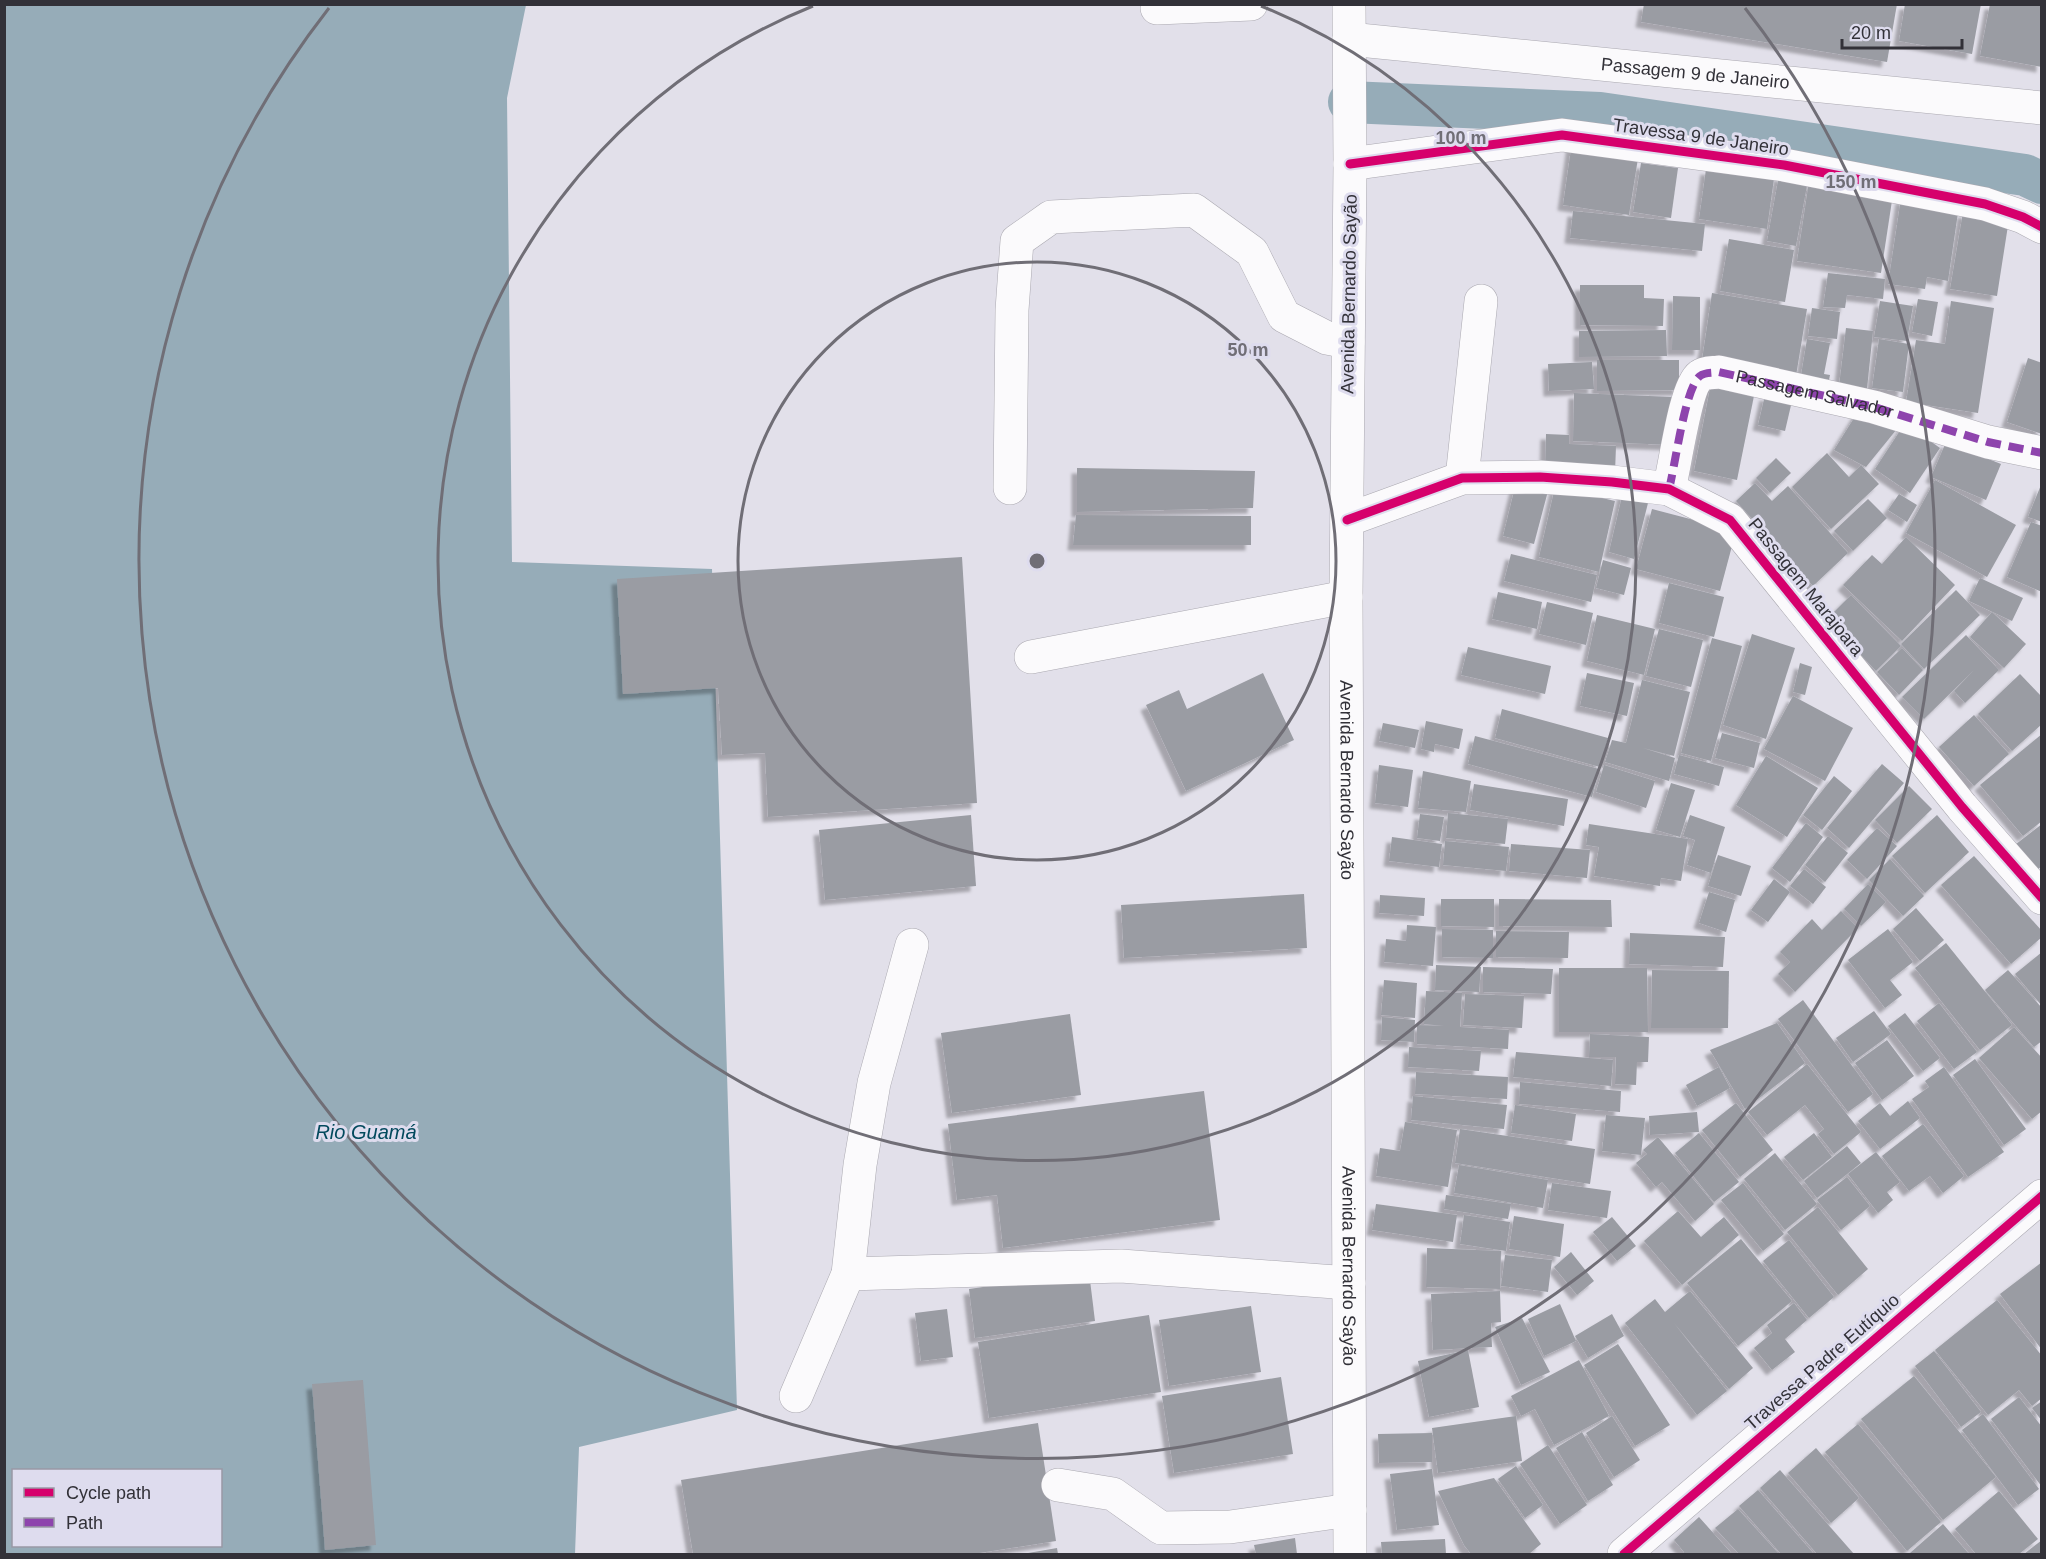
<svg xmlns="http://www.w3.org/2000/svg" width="2046" height="1559" viewBox="0 0 2046 1559" font-family="Helvetica,sans-serif">
	<defs>
		<filter id="shadow"><feDropShadow dx="-5.5" dy="5.5" stdDeviation="1.5" flood-color="#0004"/></filter>
	</defs>
	<rect width="100%" height="100%" fill="#e2e0ea"/>
	<path fill="#96acb8" fill-rule="evenodd" d="M5 5H526L507 98 512 562 712 569 737 1410 579 1447 575 1554H5ZM14 1470H220V1546H14Z"/>
	<g fill="none" stroke-linecap="round" stroke-linejoin="round">
		<polyline stroke="#96acb8" stroke-width="42" points="1349,102 1600,113 2025,175 2042,183"/>
	</g>
	<g fill="#9a9ca3" filter="url(#shadow)">
		<polygon points="1644,4 1897,4 1887,62 1641,22"/>
		<polygon points="1905,4 1981,4 1972,54 1899,41"/>
		<polygon points="1990,4 2042,4 2042,67 1980,56"/>
		<polygon points="1572,142 1639,152 1629,215 1563,205"/>
		<polygon points="1641,163 1678,168 1671,218 1633,212"/>
		<polygon points="1706,169 1774,179 1767,229 1699,219"/>
		<polygon points="1779,175 1808,180 1796,246 1767,241"/>
		<polygon points="1809,181 1893,194 1881,273 1797,261"/>
		<polygon points="1901,198 1959,206 1948,281 1927,277 1925,289 1888,284"/>
		<polygon points="1573,211 1705,224 1702,251 1570,238"/>
		<polygon points="1963,212 2009,219 1997,296 1950,289"/>
		<polygon points="1729,239 1794,250 1785,302 1720,291"/>
		<polygon points="1828,273 1885,279 1883,299 1847,295 1845,308 1823,307"/>
		<polygon points="1580,285 1644,285 1644,298 1664,299 1663,326 1580,325"/>
		<polygon points="1712,293 1807,309 1796,376 1702,360"/>
		<polygon points="1673,296 1700,297 1700,350 1672,350"/>
		<polygon points="1918,299 1938,302 1932,336 1912,332"/>
		<polygon points="1880,301 1913,306 1907,341 1874,337"/>
		<polygon points="1951,301 1994,308 1978,413 1906,402 1916,340 1945,344"/>
		<polygon points="1812,308 1840,312 1837,339 1808,336"/>
		<polygon points="1846,328 1873,331 1867,389 1839,386"/>
		<polygon points="1666,330 1667,356 1579,357 1579,331"/>
		<polygon points="1807,339 1830,343 1824,374 1830,375 1829,380 1801,375"/>
		<polygon points="1879,339 1909,344 1903,392 1872,388"/>
		<polygon points="2028,358 2042,363 2042,434 2007,422"/>
		<polygon points="1597,360 1679,360 1679,390 1597,391"/>
		<polygon points="1592,362 1594,389 1549,391 1548,364"/>
		<polygon points="1712,378 1756,386 1737,480 1694,471"/>
		<polygon points="1574,393 1674,397 1672,445 1573,441"/>
		<polygon points="1765,395 1792,401 1785,431 1758,425"/>
		<polygon points="1859,410 1901,424 1866,467 1834,450"/>
		<polygon points="1905,423 1940,448 1910,493 1875,469"/>
		<polygon points="1546,434 1569,435 1569,444 1616,446 1615,473 1545,472"/>
		<polygon points="1946,442 2001,464 1986,500 1931,477"/>
		<polygon points="1827,453 1849,477 1861,465 1879,484 1831,529 1792,487"/>
		<polygon points="1776,458 1791,473 1770,493 1756,478"/>
		<polygon points="1077,468 1255,471 1253,508 1077,512"/>
		<polygon points="1935,480 2016,525 1987,577 1906,533"/>
		<polygon points="1516,483 1548,491 1534,544 1503,536"/>
		<polygon points="1755,483 1772,501 1788,486 1848,553 1813,586 1736,501"/>
		<polygon points="2041,485 2042,485 2042,522 2028,517"/>
		<polygon points="1555,487 1615,501 1599,572 1539,557"/>
		<polygon points="1623,492 1649,499 1634,559 1609,552"/>
		<polygon points="1899,494 1917,505 1907,522 1888,510"/>
		<polygon points="1868,499 1887,518 1853,551 1834,531"/>
		<polygon points="1652,509 1736,531 1720,591 1636,569"/>
		<polygon points="1076,515 1251,516 1251,545 1073,545"/>
		<polygon points="2031,522 2042,526 2042,592 2007,577"/>
		<polygon points="1906,537 1955,585 1902,641 1843,585 1872,555 1882,564"/>
		<polygon points="1511,554 1597,575 1591,602 1504,581"/>
		<polygon points="962,557 977,803 768,817 765,753 722,755 718,688 623,694 617,579"/>
		<polygon points="1603,560 1631,568 1624,595 1596,588"/>
		<polygon points="1980,578 2023,598 2012,621 1969,601"/>
		<polygon points="1669,583 1724,597 1714,637 1659,623"/>
		<polygon points="1956,590 1980,615 1924,669 1901,644"/>
		<polygon points="1498,592 1542,602 1537,629 1492,619"/>
		<polygon points="1851,595 1901,646 1876,671 1827,619"/>
		<polygon points="1547,602 1593,613 1586,645 1539,634"/>
		<polygon points="1992,612 2026,644 2004,668 1970,637"/>
		<polygon points="1597,615 1655,629 1644,675 1587,661"/>
		<polygon points="1659,629 1703,640 1691,687 1646,676"/>
		<polygon points="1752,634 1795,648 1766,739 1723,725"/>
		<polygon points="1966,635 1999,670 1965,703 1954,691 1974,670 1924,719 1902,697"/>
		<polygon points="1712,638 1742,646 1711,761 1681,753"/>
		<polygon points="1468,647 1551,666 1545,694 1461,675"/>
		<polygon points="1902,648 1923,670 1899,695 1877,672"/>
		<polygon points="1800,663 1812,667 1805,695 1793,692"/>
		<polygon points="1263,673 1294,740 1186,791 1146,705 1179,690 1187,709"/>
		<polygon points="1587,673 1634,683 1627,716 1580,706"/>
		<polygon points="2020,674 2042,697 2042,724 2012,751 1978,714"/>
		<polygon points="1642,680 1690,692 1674,756 1643,748 1675,758 1669,781 1605,762 1612,740 1626,743"/>
		<polygon points="1793,696 1853,728 1825,781 1764,749"/>
		<polygon points="1502,709 1608,738 1600,767 1495,738"/>
		<polygon points="1974,715 2009,754 1974,786 1939,747"/>
		<polygon points="1426,721 1463,729 1459,749 1435,744 1434,752 1421,749"/>
		<polygon points="1383,723 1419,730 1415,748 1379,741"/>
		<polygon points="1722,733 1760,743 1754,768 1715,758"/>
		<polygon points="2042,734 2042,821 2023,836 1980,785"/>
		<polygon points="1475,736 1599,769 1592,797 1468,764"/>
		<polygon points="1679,755 1724,767 1719,786 1674,774"/>
		<polygon points="1766,756 1818,788 1787,837 1736,805"/>
		<polygon points="1882,764 1904,783 1849,848 1827,828"/>
		<polygon points="1379,765 1413,770 1408,807 1375,803"/>
		<polygon points="1604,765 1655,781 1646,808 1596,792"/>
		<polygon points="1423,771 1471,781 1466,812 1418,808"/>
		<polygon points="1834,776 1852,791 1822,830 1803,815"/>
		<polygon points="1671,783 1695,790 1680,837 1656,830"/>
		<polygon points="1474,784 1568,799 1564,826 1470,810"/>
		<polygon points="1909,786 1932,809 1897,843 1875,820"/>
		<polygon points="1448,813 1508,819 1505,844 1446,838"/>
		<polygon points="1420,814 1444,817 1440,841 1417,838"/>
		<polygon points="971,815 976,886 825,900 819,830"/>
		<polygon points="1690,815 1725,827 1711,873 1687,865 1695,840 1683,836"/>
		<polygon points="1937,815 1969,852 1925,893 1892,856"/>
		<polygon points="1806,823 1823,837 1790,882 1772,868"/>
		<polygon points="1589,824 1688,839 1681,881 1661,878 1660,886 1594,876 1599,847 1586,845"/>
		<polygon points="2042,824 2042,866 2032,874 2011,848"/>
		<polygon points="1877,828 1897,846 1867,879 1847,860"/>
		<polygon points="1828,836 1848,853 1825,882 1805,865"/>
		<polygon points="1392,837 1442,844 1439,867 1389,861"/>
		<polygon points="1445,841 1509,847 1506,871 1443,865"/>
		<polygon points="1511,844 1590,850 1587,878 1509,871"/>
		<polygon points="1718,855 1751,866 1741,896 1708,886"/>
		<polygon points="1974,856 2042,931 2042,937 2011,964 1941,885"/>
		<polygon points="1890,859 1924,896 1903,916 1869,880"/>
		<polygon points="1804,869 1826,887 1813,904 1790,886"/>
		<polygon points="1774,879 1790,892 1768,922 1751,910"/>
		<polygon points="1868,884 1886,902 1861,926 1844,909"/>
		<polygon points="1709,892 1735,900 1726,932 1699,923"/>
		<polygon points="1304,894 1307,948 1124,958 1121,905"/>
		<polygon points="1380,895 1425,898 1424,916 1379,913"/>
		<polygon points="1441,899 1494,899 1494,927 1441,926"/>
		<polygon points="1499,899 1611,900 1612,927 1499,926"/>
		<polygon points="1916,908 1944,940 1920,961 1893,929"/>
		<polygon points="1841,911 1858,928 1795,992 1778,974 1790,962 1780,952 1812,919 1822,930"/>
		<polygon points="1407,925 1436,927 1433,966 1384,962 1386,939 1406,941"/>
		<polygon points="1442,929 1493,930 1493,958 1442,957"/>
		<polygon points="1888,929 1913,962 1890,980 1902,995 1885,1008 1848,960"/>
		<polygon points="1496,931 1569,932 1568,958 1496,957"/>
		<polygon points="1630,933 1725,937 1723,967 1629,964"/>
		<polygon points="1946,943 2012,1025 1980,1050 1915,968"/>
		<polygon points="2042,952 2042,1006 2015,974"/>
		<polygon points="1436,965 1481,967 1479,992 1435,990"/>
		<polygon points="1483,967 1553,969 1551,994 1483,992"/>
		<polygon points="1559,968 1647,968 1648,1032 1559,1032"/>
		<polygon points="1652,970 1729,971 1728,1028 1651,1028"/>
		<polygon points="2008,970 2042,1008 2042,1041 2034,1047 1985,990"/>
		<polygon points="1384,980 1417,983 1415,1018 1381,1015"/>
		<polygon points="1426,991 1462,993 1460,1027 1509,1030 1508,1049 1417,1044 1417,1025 1444,1026 1424,1024"/>
		<polygon points="1465,994 1524,996 1522,1028 1463,1025"/>
		<polygon points="1803,1000 1873,1094 1848,1112 1778,1019"/>
		<polygon points="1939,1003 1977,1052 1954,1069 1917,1021"/>
		<polygon points="1874,1011 1891,1034 1853,1062 1836,1038"/>
		<polygon points="1905,1013 1940,1058 1923,1071 1888,1026"/>
		<polygon points="1070,1014 1081,1095 952,1113 941,1033"/>
		<polygon points="1382,1017 1415,1020 1414,1042 1381,1040"/>
		<polygon points="1777,1023 1805,1063 1745,1109 1710,1050"/>
		<polygon points="2014,1027 2042,1058 2042,1111 2032,1119 1979,1058"/>
		<polygon points="1590,1034 1649,1037 1648,1062 1637,1062 1636,1085 1615,1084 1616,1057 1589,1057"/>
		<polygon points="1887,1040 1914,1076 1882,1100 1855,1063"/>
		<polygon points="1409,1047 1481,1051 1479,1071 1408,1067"/>
		<polygon points="1516,1052 1613,1060 1611,1086 1513,1077"/>
		<polygon points="1975,1059 2026,1129 2004,1145 1953,1075"/>
		<polygon points="1807,1064 1861,1132 1834,1154 1818,1134 1824,1129 1805,1105 1767,1135 1748,1112"/>
		<polygon points="1719,1067 1730,1088 1697,1106 1686,1085"/>
		<polygon points="1944,1067 2004,1152 1968,1177 1912,1099 1929,1087 1925,1081"/>
		<polygon points="1416,1072 1508,1077 1507,1099 1415,1094"/>
		<polygon points="1520,1082 1621,1091 1620,1112 1519,1104"/>
		<polygon points="1204,1091 1220,1220 1003,1248 997,1195 957,1200 948,1124"/>
		<polygon points="1413,1096 1507,1105 1504,1129 1411,1120"/>
		<polygon points="1908,1101 1920,1118 1880,1149 1858,1121 1880,1103 1890,1116"/>
		<polygon points="1736,1103 1773,1150 1740,1177 1702,1130"/>
		<polygon points="1515,1105 1576,1114 1572,1141 1511,1133"/>
		<polygon points="1697,1112 1699,1132 1650,1135 1649,1116"/>
		<polygon points="1606,1115 1645,1118 1641,1155 1602,1151"/>
		<polygon points="1405,1122 1457,1130 1448,1187 1376,1176 1380,1148 1400,1151"/>
		<polygon points="1923,1124 1964,1176 1943,1193 1930,1176 1909,1191 1882,1156"/>
		<polygon points="1460,1129 1595,1149 1590,1184 1455,1163"/>
		<polygon points="1699,1133 1739,1182 1714,1202 1675,1153"/>
		<polygon points="1814,1133 1832,1157 1803,1180 1784,1157"/>
		<polygon points="1658,1137 1714,1204 1695,1221 1662,1182 1656,1187 1636,1163 1647,1154 1643,1150"/>
		<polygon points="1847,1146 1861,1163 1817,1198 1804,1181"/>
		<polygon points="1876,1152 1900,1182 1887,1192 1893,1200 1878,1213 1848,1174"/>
		<polygon points="1775,1153 1817,1204 1785,1230 1744,1179"/>
		<polygon points="1459,1165 1548,1180 1543,1208 1454,1193"/>
		<polygon points="1847,1177 1870,1206 1841,1230 1817,1200"/>
		<polygon points="1552,1183 1611,1191 1607,1218 1548,1210"/>
		<polygon points="1743,1183 1784,1234 1763,1251 1721,1200"/>
		<polygon points="1446,1195 1511,1204 1508,1219 1444,1209"/>
		<polygon points="1376,1204 1457,1215 1453,1242 1372,1230"/>
		<polygon points="1818,1207 1868,1269 1838,1295 1787,1232"/>
		<polygon points="1678,1211 1701,1237 1724,1217 1739,1235 1682,1285 1644,1241"/>
		<polygon points="1464,1215 1510,1222 1506,1251 1460,1244"/>
		<polygon points="1514,1216 1564,1224 1560,1257 1509,1249"/>
		<polygon points="1612,1217 1636,1246 1617,1261 1593,1232"/>
		<polygon points="1741,1239 1792,1301 1738,1346 1687,1283"/>
		<polygon points="1789,1240 1834,1297 1809,1318 1763,1261"/>
		<polygon points="1427,1248 1501,1251 1500,1289 1426,1287"/>
		<polygon points="1571,1252 1594,1281 1577,1295 1554,1267"/>
		<polygon points="1505,1255 1552,1260 1548,1292 1501,1286"/>
		<polygon points="2042,1262 2042,1350 2000,1294"/>
		<polygon points="1089,1272 1095,1321 975,1338 969,1289"/>
		<polygon points="1500,1291 1501,1322 1491,1323 1492,1347 1433,1350 1431,1294"/>
		<polygon points="1690,1291 1753,1368 1729,1389 1674,1323 1727,1391 1697,1415 1625,1323 1655,1299 1665,1312"/>
		<polygon points="1997,1300 2042,1356 2042,1398 2032,1406 2019,1390 1988,1415 1935,1350"/>
		<polygon points="1794,1303 1807,1320 1785,1339 1795,1352 1772,1370 1754,1348 1772,1333 1767,1325"/>
		<polygon points="1560,1304 1576,1341 1544,1356 1528,1319"/>
		<polygon points="1251,1306 1261,1372 1169,1386 1159,1320"/>
		<polygon points="947,1309 953,1357 921,1361 915,1313"/>
		<polygon points="1612,1314 1624,1336 1588,1358 1575,1336"/>
		<polygon points="1149,1315 1161,1392 989,1418 978,1342"/>
		<polygon points="1522,1318 1550,1372 1521,1385 1495,1327"/>
		<polygon points="1618,1344 1670,1425 1635,1446 1584,1365"/>
		<polygon points="1468,1350 1479,1407 1429,1417 1418,1361"/>
		<polygon points="1934,1351 1981,1412 1961,1427 1915,1366"/>
		<polygon points="1579,1360 1609,1416 1554,1445 1535,1409 1521,1416 1511,1396"/>
		<polygon points="1914,1376 1996,1477 1943,1520 1861,1419"/>
		<polygon points="1281,1377 1293,1454 1174,1473 1162,1396"/>
		<polygon points="363,1380 376,1545 325,1550 312,1384"/>
		<polygon points="2019,1397 2042,1427 2042,1487 1991,1419"/>
		<polygon points="2042,1401 2042,1421 2032,1408"/>
		<polygon points="1983,1414 2039,1489 2018,1505 1962,1430"/>
		<polygon points="1516,1416 1522,1461 1438,1473 1432,1428"/>
		<polygon points="1612,1416 1640,1460 1614,1477 1586,1433"/>
		<polygon points="1038,1423 1056,1541 973,1554 693,1554 681,1480"/>
		<polygon points="1858,1424 1941,1522 1907,1551 1825,1452"/>
		<polygon points="1582,1432 1613,1485 1588,1501 1556,1448"/>
		<polygon points="1432,1433 1432,1462 1379,1463 1378,1434"/>
		<polygon points="1548,1445 1587,1505 1560,1524 1520,1464"/>
		<polygon points="1816,1448 1859,1498 1831,1523 1788,1473"/>
		<polygon points="1516,1466 1543,1505 1525,1518 1498,1479"/>
		<polygon points="1432,1469 1439,1525 1397,1530 1390,1474"/>
		<polygon points="1780,1470 1854,1554 1817,1554 1760,1488"/>
		<polygon points="1494,1478 1541,1544 1529,1554 1471,1554 1464,1545 1438,1491"/>
		<polygon points="1758,1490 1814,1554 1781,1554 1739,1506"/>
		<polygon points="1999,1491 2038,1539 2019,1554 1976,1554 1955,1529"/>
		<polygon points="1738,1509 1779,1554 1739,1554 1715,1528"/>
		<polygon points="1699,1517 1732,1554 1682,1554 1684,1552 1674,1540"/>
		<polygon points="1943,1524 1969,1554 1912,1554 1910,1553"/>
		<polygon points="1295,1538 1297,1554 1256,1554 1254,1545"/>
		<polygon points="1445,1539 1446,1554 1382,1554 1381,1542"/>
		<polygon points="2042,1540 2042,1554 2024,1554"/>
		<polygon points="1057,1548 1058,1554 1028,1554 1028,1553"/>
	</g>
	<g fill="none" stroke-linecap="round" stroke-linejoin="round">
		<defs>
			<g id="minor">
				<polyline points="1157,8 1251,4"/>
				<path id="s1" d="M1349 39 2042 108"/>
				<polyline points="1350,164 1562,135 1784,165 1985,204 2023,217 2042,227"/>
				<polyline points="1462,478 1481,301"/>
				<polyline points="1010,488 1012,310 1017,241 1051,217 1194,210 1252,252 1284,316 1327,338 1348,342"/>
				<path id="s2" d="M1669 489C1675 467 1685 387 1700 376 1705 372 1713 373 1719 372L1874 407 1988 442 2042 453"/>
				<polyline points="1347,520 1462,478 1540,477 1612,482 1669,489 1730,520 1962,807 2042,898"/>
				<polyline points="1031,657 1346,597"/>
				<polyline points="848,1274 1121,1266 1349,1283"/>
				<polyline points="796,1396 848,1274 860,1165 874,1083 912,945"/>
				<polyline points="1058,1485 1113,1494 1161,1528 1230,1527 1350,1510"/>
				<polyline points="1624,1554 2042,1196"/>
			</g>
			<g id="major">
				<path id="s3" d="M1349 4 1350 164 1346 597 1350 1554"/>
			</g>
		</defs>
		<use href="#minor" stroke="#aaa8b0" stroke-width="34"/>
		<use href="#major" stroke="#aaa8b0" stroke-width="34"/>
		<use href="#minor" stroke="#fbfafc" stroke-width="33"/>
		<use href="#major" stroke="#fbfafc" stroke-width="33"/>
		<path stroke="#8e44ad" stroke-width="8" stroke-dasharray="15 8" stroke-linecap="butt" d="M1669 489C1675 467 1685 387 1700 376 1705 372 1713 373 1719 372L1874 407 1988 442 2042 453"/>
		<defs>
			<g id="cycleway">
				<polyline points="1350,164 1562,135 1784,165 1985,204 2023,217 2042,227"/>
				<polyline points="1347,520 1462,478 1540,477 1612,482 1669,489 1730,520 1962,807 2042,898"/>
				<polyline points="1624,1554 2042,1196"/>
			</g>
		</defs>
		<use href="#cycleway" stroke="#dedcee" stroke-width="13"/>
		<use href="#cycleway" stroke="#d6006c" stroke-width="9"/>
	</g>
	<g fill="none" stroke="#706e76" stroke-width="3">
		<circle cx="1037" cy="561" r="299"/>
		<path d="M1261 6A599 599 0 1 1 813 6"/>
		<path d="M1745 8A898 898 0 1 1 329 8"/>
	</g>
	<g text-anchor="middle" stroke-width="6" stroke-linejoin="round" paint-order="stroke">
		<g font-size="18" fill="#323138" stroke="#dedcee">
			<text dy="6" stroke="none"><textPath href="#s1" startOffset="348">Passagem 9 de Janeiro</textPath></text>
			<text transform="translate(1701 137) rotate(8)" y="6">Travessa 9 de Janeiro</text>
			<text transform="translate(1349 294) rotate(-89)" y="6">Avenida Bernardo Sayão</text>
			<text dy="6" stroke="none"><textPath href="#s2" startOffset="236">Passagem Salvador</textPath></text>
			<text transform="translate(1806 587) rotate(51)" y="6">Passagem Marajoara</text>
			<text dy="6" stroke="none"><textPath href="#s3" startOffset="776">Avenida Bernardo Sayão</textPath></text>
			<text dy="6" stroke="none"><textPath href="#s3" startOffset="1262">Avenida Bernardo Sayão</textPath></text>
			<text transform="translate(1822 1362) rotate(-41)" y="6">Travessa Padre Eutíquio</text>
		</g>
		<g font-size="20" font-style="italic" fill="#03495d" stroke="#dedcee">
			<text x="366" y="1139">Rio Guamá</text>
		</g>
	</g>
	<circle cx="1037" cy="561" r="9" fill="#706e76" stroke="#dedcee" stroke-width="3"/>
	<g font-size="18" text-anchor="middle" font-weight="bold" fill="#706e76" stroke="#dedcee" stroke-width="6" stroke-linejoin="round" paint-order="stroke">
		<text x="1461" y="144">100 m</text>
		<text x="1851" y="188">150 m</text>
		<text x="1248" y="356">50 m</text>
	</g>
	<rect width="2046" height="1559" fill="none" stroke="#323138" stroke-width="12"/>
	<rect x="12" y="1469" width="210" height="78" fill="#dedcee" stroke="#9998a5" stroke-width="1.5"/>
	<rect x="24" y="1488" width="30" height="9" fill="#d6006c" stroke="#9998a5" stroke-width="1.5"/>
	<text x="66" y="1499" font-size="18" fill="#323138">Cycle path</text>
	<rect x="24" y="1518" width="30" height="9" fill="#8e44ad" stroke="#9998a5" stroke-width="1.5"/>
	<text x="66" y="1529" font-size="18" fill="#323138">Path</text>
	<path d="M1842 39v9h120v-9" fill="none" stroke="#323138" stroke-width="3"/>
	<text x="1851" y="39" font-size="18" fill="#323138" stroke="#dedcee" stroke-width="4.5" paint-order="stroke">20 m</text>
</svg>
